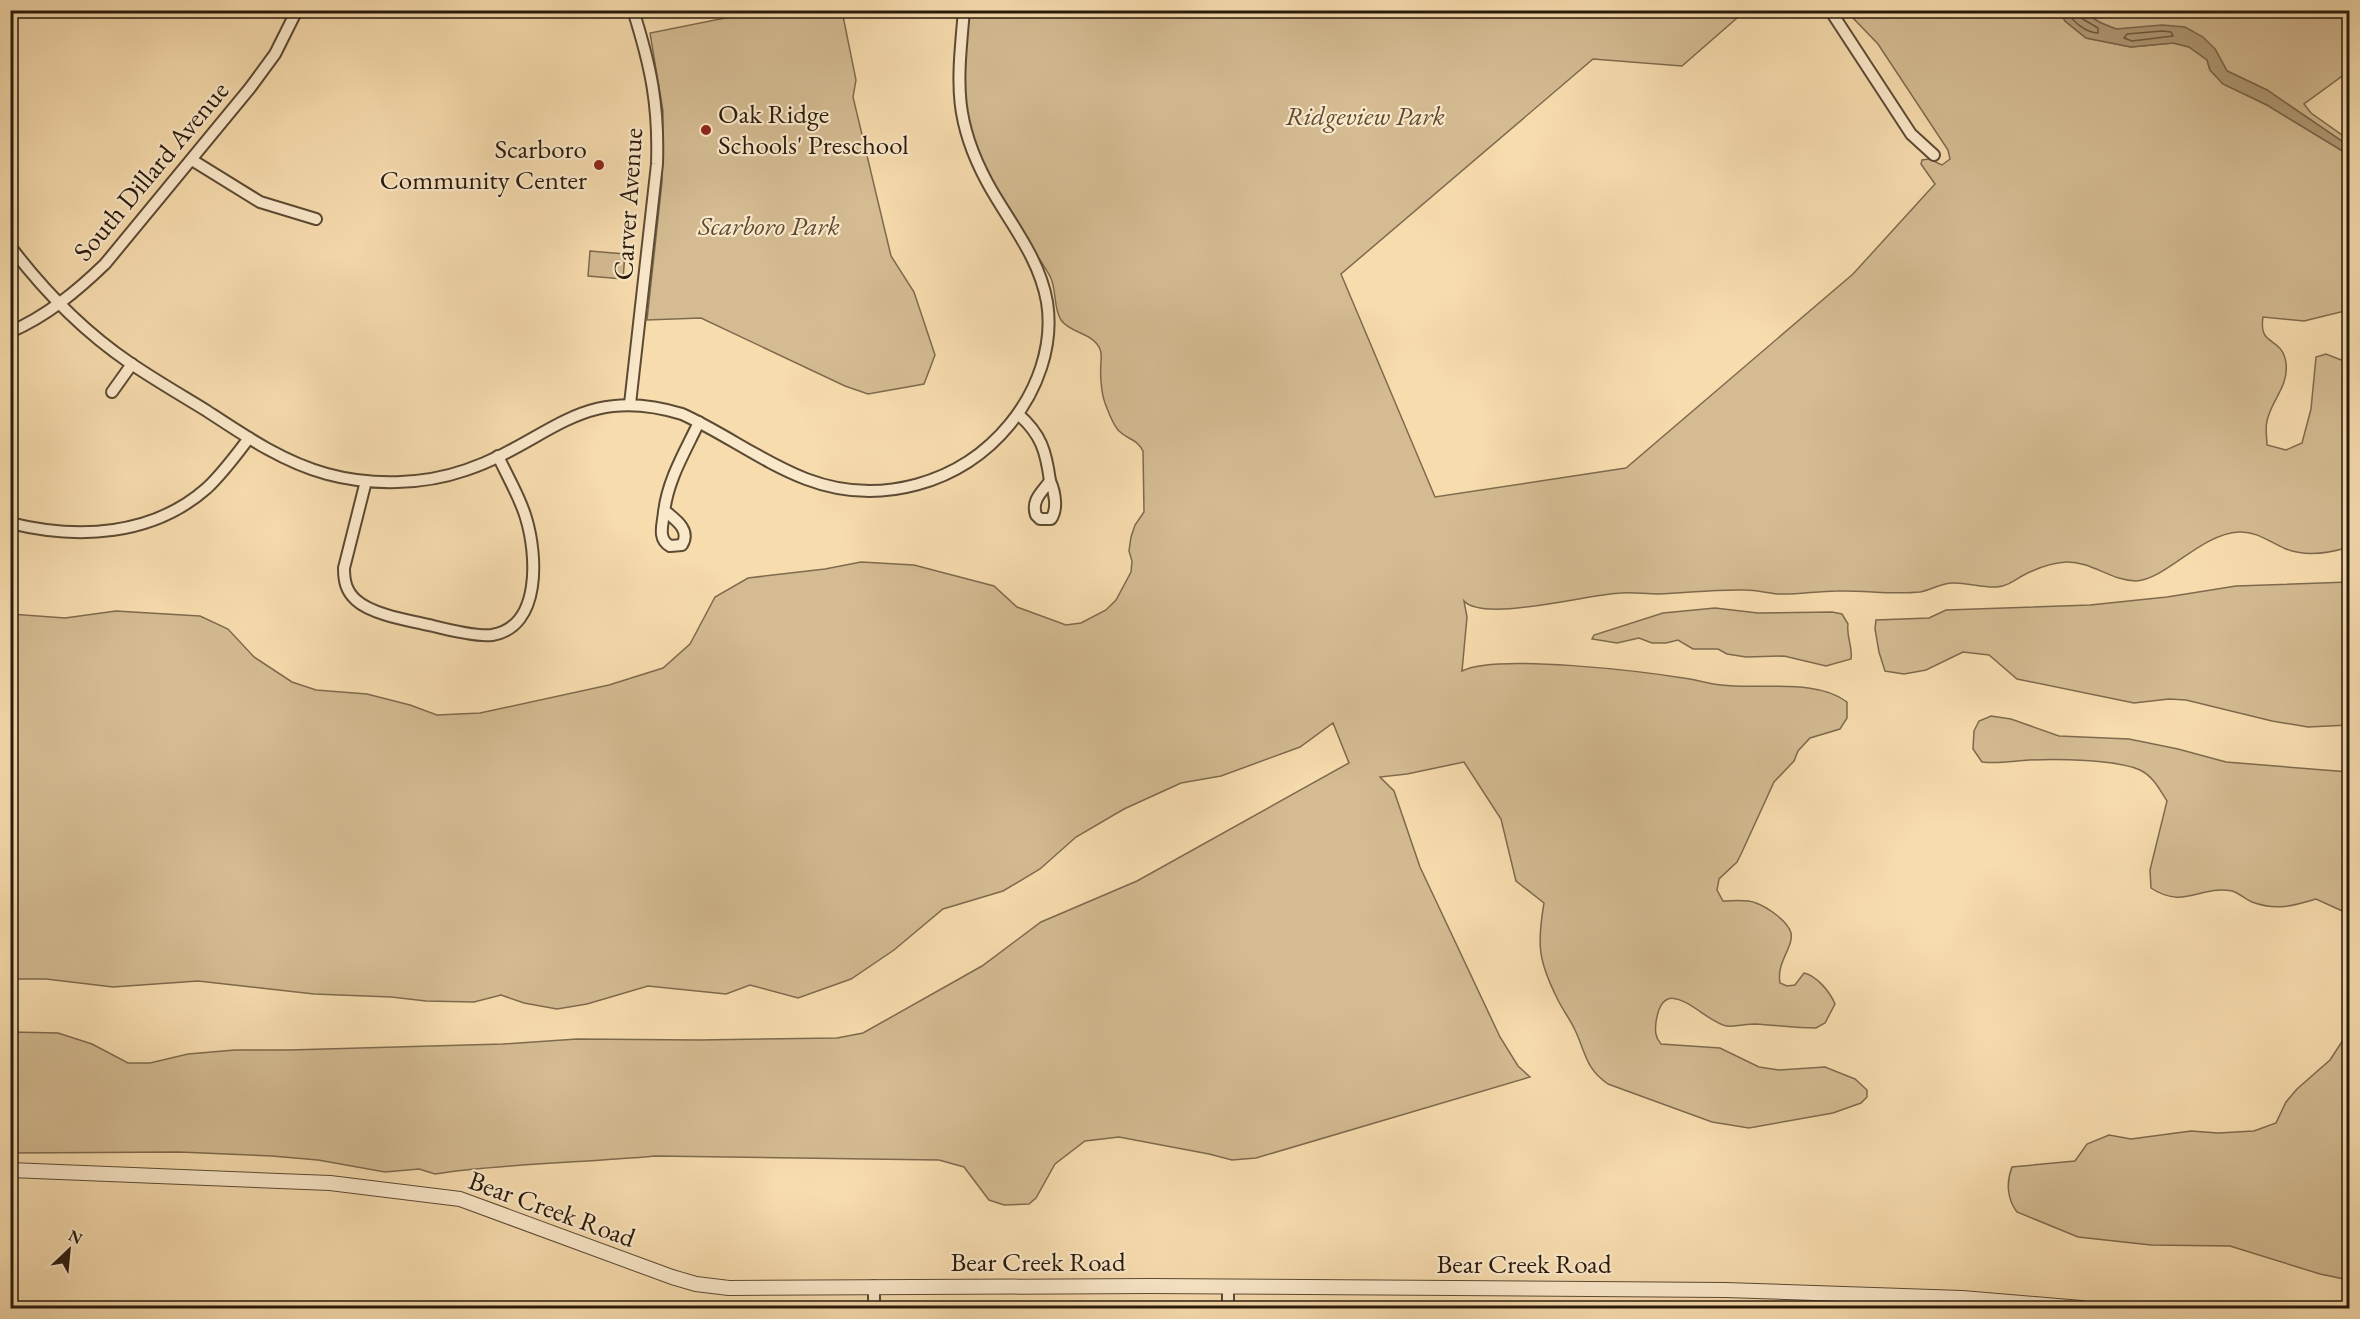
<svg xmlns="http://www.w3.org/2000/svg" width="2360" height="1319" viewBox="0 0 2360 1319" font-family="'EB Garamond',serif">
	<rect width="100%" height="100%" fill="#f7dcae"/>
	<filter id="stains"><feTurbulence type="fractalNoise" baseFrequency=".00333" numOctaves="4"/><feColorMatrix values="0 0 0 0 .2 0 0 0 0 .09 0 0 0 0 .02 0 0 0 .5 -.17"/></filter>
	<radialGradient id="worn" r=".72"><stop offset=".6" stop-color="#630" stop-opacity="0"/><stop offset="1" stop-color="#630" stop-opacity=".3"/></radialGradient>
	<g fill="#d4bb92" stroke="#7e6a4e" stroke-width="1.5">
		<polygon points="760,11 842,11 856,80 853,97 891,256 914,292 935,355 924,384 868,394 845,386 701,318 647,320 662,182 663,111 650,33"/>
		<path d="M970 11H1745L1682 66 1593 59 1341 274 1435 497 1626 468 1853 274 1935 184 1921 164 1922 160 1929 159 1942 165 1950 159 1948 150 1878 44 1853 18 1849 11H2060L2065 21 2086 38 2131 47 2173 43 2189 47 2207 60 2210 70 2223 84 2267 105 2349 155V310L2304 321 2263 317C2258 348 2282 335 2286 363 2289 386 2271 401 2267 421 2265 428 2267 438 2267 445L2286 450 2302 443 2311 409 2316 357 2326 354 2349 363V547C2330 553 2306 557 2286 549 2271 543 2257 531 2239 532 2200 534 2167 579 2136 581 2112 581 2091 561 2066 562 2050 563 2035 569 2022 576 2014 581 2007 586 1997 587 1982 588 1966 582 1951 583 1940 584 1930 590 1920 592 1893 595 1864 590 1837 591 1817 591 1797 595 1777 594 1767 593 1756 590 1745 590 1716 589 1687 593 1658 594 1645 594 1633 592 1621 593 1589 594 1484 623 1464 601L1467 617 1462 671C1495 653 1647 672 1690 679 1700 681 1711 684 1721 685 1758 690 1817 678 1847 702V718L1840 729 1810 738 1798 751 1794 761 1774 782 1742 852 1737 862 1719 879 1717 890 1723 901C1733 901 1746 899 1756 903 1767 907 1788 921 1791 933 1794 947 1776 962 1780 983L1787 986 1795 985 1804 973C1817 976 1830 992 1835 1004L1825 1023 1816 1028C1795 1028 1775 1025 1755 1024 1746 1024 1736 1027 1727 1026 1704 1023 1664 968 1656 1022 1655 1031 1655 1037 1661 1044L1720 1048 1759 1067 1779 1070 1825 1067 1855 1079 1867 1090V1097L1861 1103 1833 1113 1749 1128 1712 1122 1608 1084C1585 1068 1586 1053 1575 1030 1570 1019 1562 1009 1557 998 1538 960 1537 944 1544 903L1516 881 1501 819 1464 762 1407 774 1380 777 1394 791 1420 867 1500 1037 1518 1066 1530 1077 1256 1158 1232 1160 1209 1154 1119 1137 1085 1141 1055 1164 1036 1198 1029 1204 1004 1205 989 1200 964 1167 939 1160 655 1156C581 1163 508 1163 435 1174L419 1169 385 1172 318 1160 272 1156 179 1152 11 1153V1032L58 1033 92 1044 128 1063H150L188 1054 235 1050H289L503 1044 577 1039 699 1040 837 1038 863 1033 982 966 1041 922 1137 881 1349 763 1333 723 1300 747 1221 776 1181 783 1124 809 1076 837 1040 869 1003 891 943 909 894 950 851 979 798 998 750 985 726 994 648 986 587 1004 557 1009 524 1003 501 995 474 1002 426 1001 391 997 314 994 198 981 113 987 46 979H11V614L65 618 116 611 200 616 228 629 254 657 292 682 316 690 367 694 410 705 437 715 480 713 609 685 663 668 690 644 715 597 748 578 825 569 861 562 914 565 994 586 1017 607 1066 625 1081 623 1106 610 1116 600 1131 572 1132 561 1129 551 1131 537 1135 525 1144 512 1143 451C1136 438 1128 440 1119 431 1113 425 1108 411 1105 403 1101 392 1100 374 1101 362 1101 357 1102 354 1100 349 1092 332 1071 334 1061 320 1053 307 1057 290 1050 276 1022 229 975 170 967 115 961 79 965 46 970 11Z"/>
		<polygon points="2081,11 2349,11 2349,71 2304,104 2311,113 2349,140 2349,146 2267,90 2227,71 2215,49 2137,28 2116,29 2101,23"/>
		<polygon points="590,251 625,254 623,279 588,276"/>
		<polygon points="2349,582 2349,725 2308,727 2272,721 2186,700 2169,699 2134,703 2017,679 1989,655 1963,652 1926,670 1904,674 1885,671 1879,652 1875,629 1876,620 1929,618 1946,610 2090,605 2167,597 2236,586"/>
		<path d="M1715 608 1758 613 1832 612 1842 614 1848 624C1846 636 1853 647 1851 659L1826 666 1784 656 1746 657 1727 654 1718 649H1693L1678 640 1666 643H1652L1639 638 1617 643 1592 639 1594 635 1663 613Z"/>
		<path d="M1991 716 2011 719 2059 736 2129 739 2178 749 2226 762 2349 772V914L2316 899C2293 906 2276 911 2252 902 2245 899 2239 893 2232 891 2200 885 2184 910 2151 888L2150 870 2167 801C2160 790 2153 776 2140 770 2115 759 2057 759 2029 760 2013 761 1998 764 1982 762L1973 749 1974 731 1979 721Z"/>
		<path d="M2349 1031V1280L2320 1274 2230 1246 2151 1245 2078 1237 2017 1212C2007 1199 2006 1182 2012 1167L2075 1161 2087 1144 2109 1135 2131 1139 2191 1131 2218 1133 2254 1131 2276 1123 2286 1102 2297 1089 2330 1060Z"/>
	</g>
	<polygon fill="#b19a77" stroke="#7a674c" stroke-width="1.5" points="2060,11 2081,11 2101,23 2116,29 2162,25 2185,27 2203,37 2215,49 2227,71 2267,90 2349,146 2349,155 2267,105 2223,84 2210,70 2207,60 2189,47 2173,43 2131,47 2086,38 2065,21"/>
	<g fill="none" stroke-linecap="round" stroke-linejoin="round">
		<g stroke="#6c5a41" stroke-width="1.5">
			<path d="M2066 10C2072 21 2086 33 2098 33V28L2081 18 2079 10"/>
			<polygon points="2162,31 2171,32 2173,36 2132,41 2124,38 2127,34"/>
		</g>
		<defs>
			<g id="minor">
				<polyline points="1830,10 1911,134 1934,155"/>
				<polyline points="10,19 13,10"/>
				<polyline points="192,160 260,202 316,219"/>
				<path d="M10 246C44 291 83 331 130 363 155 380 181 395 207 411 245 436 283 462 327 474 371 486 423 485 466 470 551 441 580 383 682 414 724 433 762 462 806 479 879 507 961 484 1010 424 1037 391 1054 346 1047 302 1039 256 1008 221 987 182 952 117 958 80 964 10"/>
				<path d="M10 332C47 316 77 291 105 264L250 88 275 54 297 10"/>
				<polyline points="112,392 132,364"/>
				<path d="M630 404 657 164C659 105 651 67 633 10"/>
				<path d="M1018 414C1041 434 1046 451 1050 481"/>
				<path d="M366 481 344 568C344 581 346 591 356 600 372 615 412 621 433 626 449 630 477 637 492 635 542 627 537 554 526 518 520 497 507 476 498 456"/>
				<path d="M1050 481C1055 492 1058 509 1051 519H1040L1036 515C1031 500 1042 492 1050 481Z"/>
				<path d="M665 511C676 520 691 530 682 545L670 546C657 539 663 524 664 512 668 479 685 452 699 422"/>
				<path d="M10 523C78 540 153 536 207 488 223 473 236 455 249 438"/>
				<polyline points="874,1286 874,1308"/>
				<polyline points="1228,1287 1228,1308"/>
			</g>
			<polyline id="tertiary" points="10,1170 330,1183 460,1199 672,1277 696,1284 729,1288 1149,1286 1725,1290 1962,1298 2081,1308"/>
		</defs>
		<use href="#minor" stroke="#5c4a34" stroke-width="14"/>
		<use href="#tertiary" stroke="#5c4a34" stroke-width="16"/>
		<use href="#minor" stroke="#fae8ca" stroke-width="10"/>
		<use href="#tertiary" stroke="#fae8ca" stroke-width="14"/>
	</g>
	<g fill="#8f2418" stroke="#fae8ca" stroke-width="2">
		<circle cx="706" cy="130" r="6"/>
		<circle cx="599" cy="165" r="6"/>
	</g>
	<g text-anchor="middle" stroke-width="4.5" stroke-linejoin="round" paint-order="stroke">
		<g font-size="27" fill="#281a0b" stroke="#fae8ca" text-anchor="start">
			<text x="718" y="123">Oak Ridge<tspan x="718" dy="31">Schools' Preschool</tspan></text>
			<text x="587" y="158" text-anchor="end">Scarboro<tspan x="587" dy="31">Community Center</tspan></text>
		</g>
		<g font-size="27" font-style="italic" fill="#5c4a34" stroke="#fae8ca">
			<text x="1365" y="125">Ridgeview Park</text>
			<text x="769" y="235">Scarboro Park</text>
		</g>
		<g font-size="27" fill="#281a0b" stroke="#fae8ca">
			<text transform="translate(151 171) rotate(-50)" y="9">South Dillard Avenue</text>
			<text transform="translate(628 204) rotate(-86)" y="9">Carver Avenue</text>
			<text transform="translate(552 1209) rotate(20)" y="9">Bear Creek Road</text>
			<text x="1038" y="1271">Bear Creek Road</text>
			<text x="1524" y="1273">Bear Creek Road</text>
		</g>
	</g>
	<rect width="2360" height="1319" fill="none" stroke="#f7dcae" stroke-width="36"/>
	<rect x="12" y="12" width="2336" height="1295" fill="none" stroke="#281a0b" stroke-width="3"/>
	<rect x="18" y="18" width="2324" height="1283" fill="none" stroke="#281a0b" stroke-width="1.5"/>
	<g transform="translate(69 1250) rotate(26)" stroke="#fae8ca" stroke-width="4.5" paint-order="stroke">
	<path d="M0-4.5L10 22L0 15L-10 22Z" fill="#281a0b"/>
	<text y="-9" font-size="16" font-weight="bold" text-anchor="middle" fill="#281a0b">N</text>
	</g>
	<rect width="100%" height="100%" filter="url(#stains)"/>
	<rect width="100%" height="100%" fill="url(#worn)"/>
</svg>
